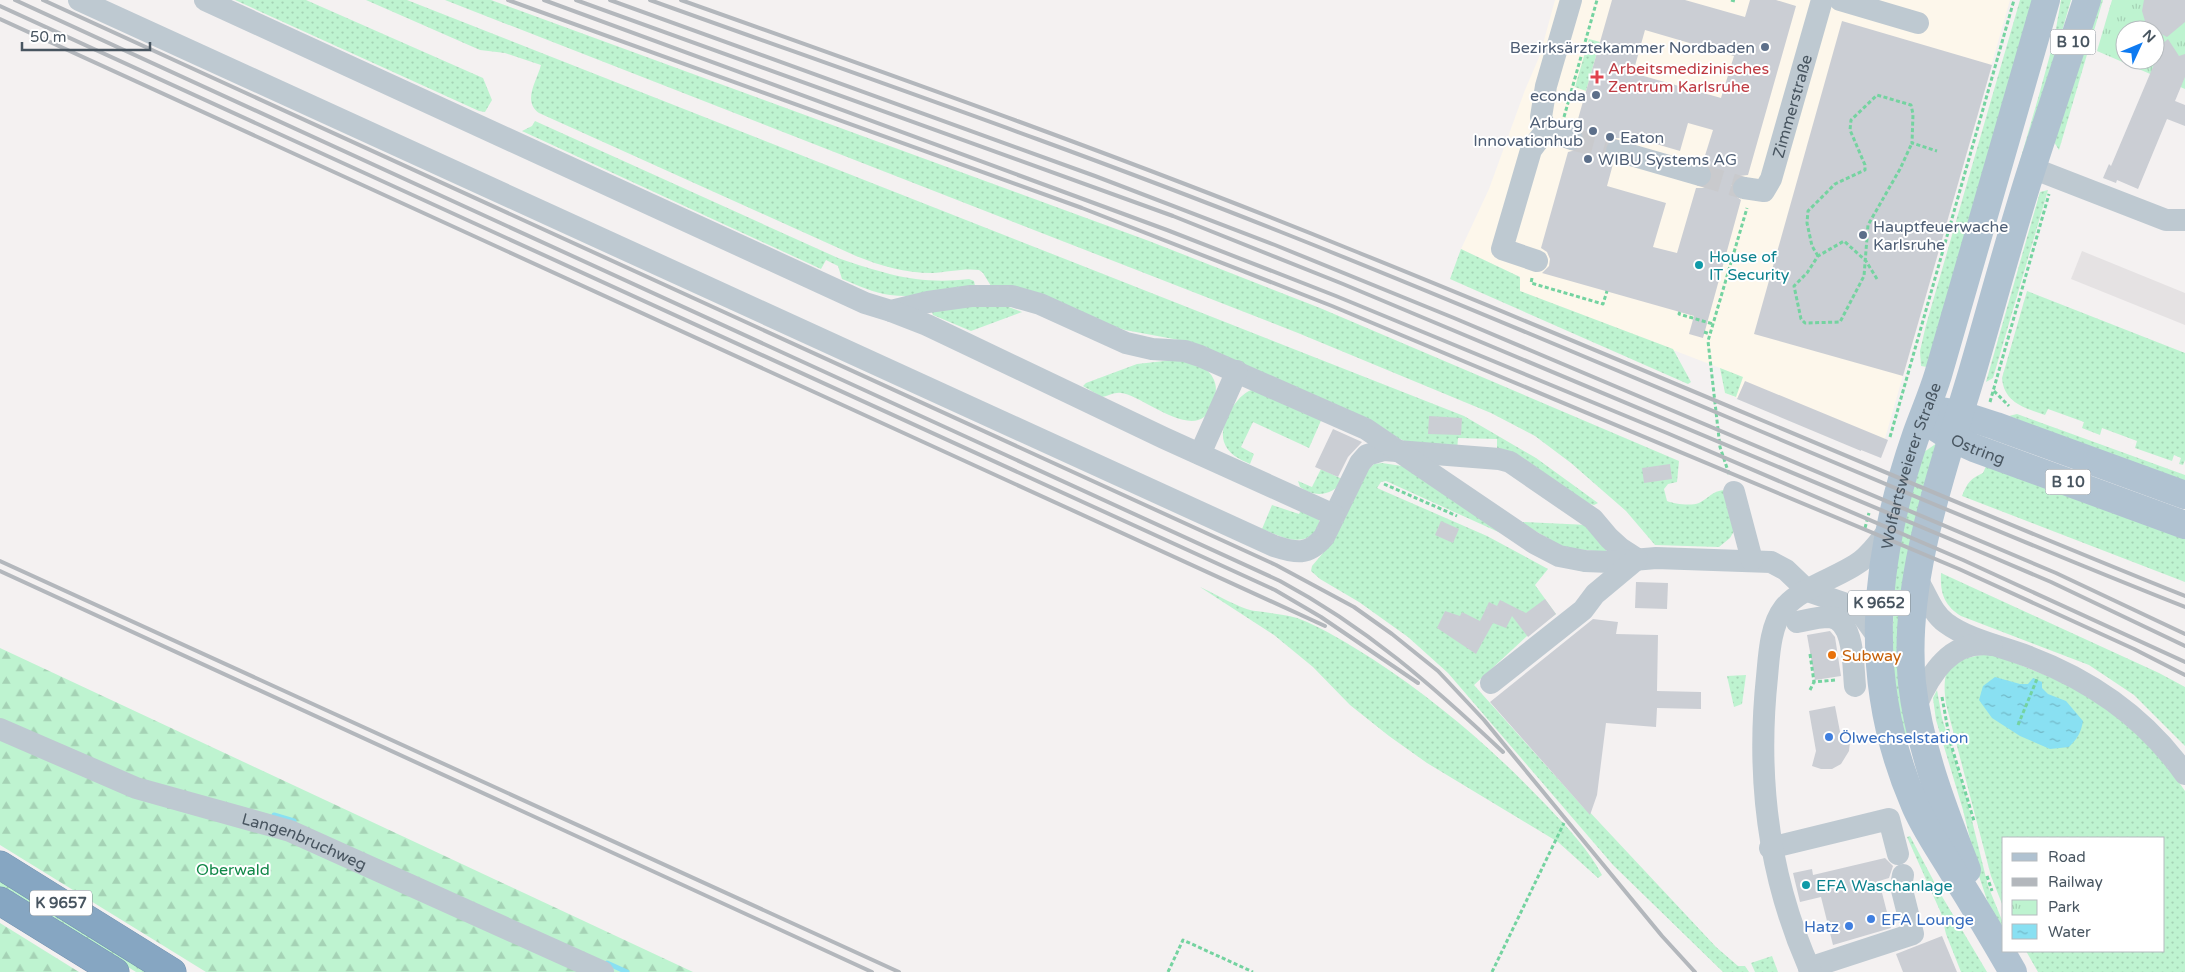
<svg xmlns="http://www.w3.org/2000/svg" width="2185" height="972" viewBox="0 0 2185 972" font-family="'Varela Round',sans-serif">
	<defs>
		<pattern id="grass-dots" width="8" height="8" patternUnits="userSpaceOnUse" patternTransform="scale(1.25)"><rect width="8" height="8" fill="#bef3d0"/><path d="M2 2h.1M6 6h.1" fill="none" stroke="#a5d2b5" stroke-width="1.8" stroke-linecap="round"/></pattern>
		<pattern id="forest-firs" width="22" height="20" patternUnits="userSpaceOnUse" patternTransform="scale(1.25)"><rect width="22" height="20" fill="#bef3d0"/><path d="M5 1l3.5 6h-7zM16 11l3.5 6h-7z" fill="#a5d2b5"/></pattern>
		<pattern id="park-tufts" width="24" height="20" patternUnits="userSpaceOnUse" patternTransform="scale(1.25)"><rect width="24" height="20" fill="#bef3d0"/><path d="M3 7l-1-3M5 7V3M7 7l1-3M15 17l-1-3M17 17v-4M19 17l1-3" fill="none" stroke="#a5d2b5"/></pattern>
		<pattern id="water-ripples" width="26" height="14" patternUnits="userSpaceOnUse" patternTransform="scale(1.25)"><rect width="26" height="14" fill="#89e0f2"/><path d="M2 4q2-2 4 0t4 0M15 11q2-2 4 0t4 0" fill="none" stroke="#72b8c7"/></pattern>
	</defs>
	<rect width="100%" height="100%" fill="#f4f1f1"/>
	<polygon fill="#fdf7eb" points="1555,0 2010,0 1880,456 1725,393 1720,368 1519,291 1520,277 1461,249 1489,189 1525,90 1540,55"/>
	<polygon fill="#e5e2e3" points="2082,251 2185,293 2185,325 2071,279"/>
	<g fill="url(#grass-dots)">
		<polygon points="235,0 306,0 483,78 492,100 485,112 479,111"/>
		<path d="M366 0H407L1464 416 1536 458 1598 503 1594 505 1587 503 1497 453V439L1458 438 1457 451 1411 444 1179 340 1125 330 991 286 983 273 979 270C965 268 947 272 932 273 905 273 881 266 856 256L539 113C522 101 537 81 541 65L505 53 480 50Z"/>
		<path d="M445 0H491L1149 241 1320 308 1679 461 1677 482 1668 484 1664 489 1667 501C1674 504 1691 506 1699 503 1709 498 1712 491 1724 490L1734 531 1730 538 1719 547 1655 545 1626 511 1571 463 1535 436 1491 413 1298 333Z"/>
		<polygon points="2020,0 2033,0 1927,367 1921,366 1920,351 1926,325"/>
		<polygon points="2061,0 2071,0 1963,376 1958,375 2039,95 2054,40"/>
		<polygon points="2096,0 2103,0 2059,150 2054,142"/>
		<polygon points="1589,39 1600,42 1586,91 1575,87"/>
		<path d="M535 121 838 258C885 274 919 285 969 279L974 281 975 286C948 291 919 299 890 295 874 293 857 285 842 279L838 266 826 260 821 269 522 131 532 126Z"/>
		<polygon points="2048,190 1993,378 1986,382 2040,192"/>
		<polygon points="1461,249 1520,277 1520,291 1673,349 1691,382 1688,384 1450,279"/>
		<path d="M2027 291 2185 353V460L2183 465 2179 464 2181 458 2174 455 2172 461 2135 448 2137 441 2102 428 2100 435 2082 428 2084 422 2048 409 2045 415C2025 408 2004 403 2002 378Z"/>
		<polygon points="969,305 1006,306 1022,312 971,331 933,315 932,312"/>
		<path d="M1183 359C1195 364 1209 367 1214 380 1218 390 1215 396 1212 405 1198 446 1143 395 1121 393 1115 392 1108 396 1102 397L1083 386 1086 383 1137 364Z"/>
		<polygon points="1720,368 1743,377 1736,397 1725,393"/>
		<path d="M1254 389 1323 416 1309 448 1253 422 1241 447 1254 454 1250 464C1239 459 1228 454 1224 442 1218 425 1237 393 1254 389Z"/>
		<polygon points="2017,414 2185,475 2185,486 2009,416"/>
		<polygon points="1937,443 1910,742 1904,741 1886,626 1893,626 1895,553 1924,452"/>
		<polygon points="1382,463 1402,466 1590,571 1586,572 1563,567 1505,535 1386,481 1381,482 1377,488 1487,536 1548,569 1535,585 1556,614 1527,636 1474,685 1584,808 1585,807 1716,947 1738,966 1745,966 1749,972 1723,972 1613,865 1448,673 1408,637 1359,602 1320,579 1311,571 1312,566 1323,553 1357,480 1374,464"/>
		<path d="M1987 464 2185 532V582L1962 496C1967 483 1971 478 1983 473Z"/>
		<path d="M1321 469 1344 480C1332 496 1315 498 1300 487L1298 481 1312 487Z"/>
		<path d="M1272 505 1299 514 1302 508 1318 517C1321 525 1320 528 1313 534 1298 547 1278 535 1262 529Z"/>
		<polygon points="1523,522 1588,525 1606,548 1606,552 1564,548 1522,523"/>
		<path d="M1941 573 2159 673 2185 687V746L2134 695 2089 665 1961 616C1944 605 1940 593 1941 573Z"/>
		<path d="M1200 587C1214 593 1242 610 1256 611 1269 613 1283 614 1297 618 1324 628 1350 645 1374 660 1438 702 1495 751 1548 807 1567 827 1589 850 1602 875L1598 878 1558 842 1427 763 1389 736 1350 705 1313 667 1274 635Z"/>
		<path d="M1993 654 2080 689 2129 723 2162 758 2185 791V972H2038L2026 951H2164V838H2004V909L1991 876 1946 704C1945 696 1944 688 1945 680 1947 659 1976 655 1993 654Z"/>
		<polygon points="1746,675 1742,704 1734,707 1727,676"/>
		<polygon points="1937,690 1942,718 1966,796 1988,886 2004,925 2004,936 1990,909 1979,876 1963,810 1936,720 1933,698"/>
		<polygon points="1910,836 1940,893 1987,972 1961,972 1946,934 1941,913 1907,837"/>
		<polygon points="0,880 149,972 136,972 0,888"/>
		<polygon points="1772,956 1778,972 1755,972 1751,963"/>
	</g>
	<g fill="url(#forest-firs)">
		<polygon points="0,648 693,972 206,972 0,845"/>
		<polygon points="0,923 79,972 0,972"/>
	</g>
	<path fill="url(#park-tufts)" fill-rule="evenodd" d="M2112 0H2185V89L2097 51ZM2125 30H2155V60H2125Z"/>
	<path fill="url(#water-ripples)" d="M1995 677 2020 684H2028L2033 678 2042 682V688L2048 694 2066 701 2083 721C2081 733 2077 739 2069 747L2050 749 2020 736 1992 718 1979 700 1983 686Z"/>
	<g fill="none" stroke-linecap="round" stroke-linejoin="round">
		<g stroke="#89e0f2" stroke-width="5">
			<polyline points="274,815 294,821"/>
			<polyline points="607,963 627,972"/>
		</g>
	</g>
	<g fill="#cbced4" fill-rule="evenodd">
		<path d="M1612 0H1685L1745 17 1750 0H1776L1796 6 1748 175 1739 176 1731 186 1732 193 1741 200 1703 338 1689 334 1694 316 1542 273 1549 266 1550 259 1547 252 1541 248 1568 152 1580 149 1584 143 1582 131 1576 126ZM1645 30 1734 56 1721 98 1633 73ZM1688 123 1713 130 1703 162 1710 166 1713 178 1709 185 1703 188H1696L1677 253 1653 247 1666 203 1607 186 1613 164 1607 160 1604 148 1608 141 1614 138H1621L1622 134 1680 151Z"/>
		<polygon points="2144,0 2185,0 2185,22 2167,37 2152,29 2145,21 2142,11"/>
		<polygon points="1842,21 1992,65 1903,376 1754,334"/>
		<polygon points="2168,39 2179,56 2185,54 2185,77 2175,101 2185,105 2185,126 2167,119 2138,189 2117,180 2116,183 2103,178 2109,164 2111,166 2155,62 2155,50"/>
		<polygon points="1745,381 1888,440 1881,458 1861,450 1861,451 1737,399"/>
		<polygon points="1429,416 1462,418 1461,435 1428,434"/>
		<polygon points="1333,429 1362,442 1348,457 1338,477 1315,467"/>
		<polygon points="1670,464 1672,479 1644,483 1642,468"/>
		<polygon points="1441,521 1459,529 1453,543 1435,535"/>
		<polygon points="1636,582 1668,583 1667,609 1635,608"/>
		<polygon points="1545,599 1556,614 1528,637 1512,616 1506,628 1493,623 1476,654 1437,628 1445,611 1460,616 1462,612 1480,621 1489,602 1497,606 1500,600 1526,613"/>
		<polygon points="1593,619 1618,622 1616,634 1658,635 1657,691 1701,692 1701,709 1657,708 1656,727 1606,723 1597,795 1590,815 1490,702"/>
		<polygon points="1830,631 1835,637 1841,676 1815,680 1807,635"/>
		<polygon points="1835,706 1842,742 1850,741 1849,751 1841,764 1832,769 1821,769 1812,766 1816,751 1809,711"/>
		<polygon points="1885,858 1893,866 1889,878 1879,881 1891,928 1833,945 1821,897 1800,902 1793,873 1812,869 1813,875"/>
		<polygon points="1942,936 1957,972 1903,972 1896,954"/>
	</g>
	<g fill="none" stroke-linecap="round" stroke-linejoin="round">
		<g stroke="#c9cacd" stroke-width="22" stroke-dasharray="22 11" stroke-linecap="butt">
			<polyline points="1572,139 1617,151"/>
			<polyline points="1700,175 1744,188"/>
		</g>
		<defs>
			<g id="highway">
				<polyline points="0,865 172,972"/>
				<polyline points="0,901 115,972"/>
			</g>
		</defs>
		<use href="#highway" stroke="#7191ae" stroke-width="29"/>
		<g stroke="#74d3a0" stroke-width="3" stroke-dasharray="4 2.5" stroke-linecap="butt">
			<polyline points="1731,0 1735,1"/>
			<polyline points="1570,95 1584,98"/>
			<polyline points="1564,117 1597,0"/>
			<polyline points="1818,256 1812,246 1807,223 1808,211 1835,184 1865,170 1865,165 1850,130 1851,120 1877,95 1911,105 1913,114 1912,143 1937,151"/>
			<polyline points="1532,278 1531,283 1603,304 1607,291"/>
			<polyline points="1877,279 1866,261 1844,241 1818,256 1807,273 1794,286 1801,319 1805,323 1840,322 1864,276 1868,225 1900,169 1912,143"/>
			<polyline points="1680,312 1679,314 1713,324"/>
			<polyline points="1704,332 1710,334"/>
			<polyline points="1994,391 2009,406"/>
			<polyline points="1990,402 2049,194"/>
			<polyline points="1890,437 2014,0"/>
			<polyline points="1729,474 1720,447 1708,341 1747,208"/>
			<polyline points="1384,484 1457,516"/>
			<polyline points="1865,528 1869,513"/>
			<polyline points="1810,654 1814,682"/>
			<polyline points="1810,690 1814,682 1835,680"/>
			<polyline points="1942,697 1950,741 1974,821"/>
			<polyline points="2018,725 2037,679"/>
			<polyline points="1987,876 1992,891"/>
			<polyline points="1168,972 1183,940 1253,972"/>
			<polyline points="1492,972 1564,823"/>
		</g>
		<g stroke="#bec9d1" stroke-width="22">
			<path d="M79 0 1274 546C1296 553 1308 556 1324 537L1360 463 1367 455 1384 450 1499 459 1510 462 1593 519 1609 538 1620 548 1637 559"/>
			<polyline points="205,0 865,303 891,311 928,302 971,296 1012,296 1040,304 1126,343 1152,349 1185,351 1200,356 1366,429 1534,543 1559,556 1585,561 1610,562 1656,558 1771,562 1786,570 1808,591 1849,605 1863,616 1878,637"/>
			<polyline points="1571,0 1546,86 1541,117 1546,130 1572,139"/>
			<polyline points="1840,0 1918,23"/>
			<polyline points="1617,151 1700,175"/>
			<polyline points="2032,168 2166,220 2185,220"/>
			<path id="s1" d="M1744 188 1764 191 1771 179 1822 0"/>
			<polyline points="1537,261 1502,249 1531,150 1546,130"/>
			<polyline points="891,311 927,325 1164,438 1334,515"/>
			<polyline points="1200,454 1237,371"/>
			<polyline points="1734,492 1752,560"/>
			<path d="M1917 580C1927 594 1931 612 1946 623 1969 640 2001 646 2027 656 2091 680 2145 717 2185 774"/>
			<path d="M1797 622C1807 620 1818 617 1829 617 1855 618 1853 668 1855 686"/>
			<polyline points="1491,683 1583,610 1595,594 1637,559"/>
			<path d="M1916 706C1930 674 1951 639 1992 645"/>
			<path id="s2" d="M0 729 136 788 290 831 603 972"/>
			<polyline points="1770,848 1889,819 1898,854"/>
			<polyline points="1809,968 1913,934 1901,886 1903,875"/>
			<path d="M1811 972C1768 877 1756 780 1767 677 1769 656 1770 626 1784 608 1801 587 1840 577 1861 561 1873 552 1882 538 1891 527"/>
		</g>
		<g stroke="#b0c2d1" stroke-width="28">
			<polyline points="1941,411 1959,414 1996,426 2185,495"/>
			<path id="s3" d="M1938 429 1952 438 1974 448 2185 525"/>
			<path d="M1967 870C1944 810 1919 747 1912 683 1902 580 1943 470 1972 373 1992 305 2010 236 2032 168 2050 112 2069 56 2087 0"/>
			<path id="s4" d="M2013 972C1994 939 1975 907 1955 875 1941 851 1924 828 1914 803 1861 680 1873 559 1916 435 1923 415 1932 395 1938 375L2046 0"/>
		</g>
		<use href="#highway" stroke="#86a6c2" stroke-width="28"/>
		<g stroke="#b3b7bc" stroke-width="4">
			<path d="M15 0 1280 581C1366 627 1433 686 1503 752"/>
			<polyline points="43,0 1276,565 1354,607 1392,634 1438,671 1484,720 1662,936 1695,972"/>
			<polyline points="508,0 1082,208 1332,306 1959,569 2134,649 2185,675"/>
			<polyline points="544,0 1167,230 1336,296 1667,433 1963,560 2185,662"/>
			<polyline points="576,0 1173,216 1343,284 1969,547 2051,582 2185,646"/>
			<polyline points="610,0 1095,176 1275,245 1454,318 2056,573 2185,634"/>
			<path d="M650 0C861 76 1073 149 1281 232 1584 352 1882 487 2185 607"/>
			<path d="M681 0C906 80 1131 160 1352 250 1631 362 1906 484 2185 596"/>
			<polyline points="0,6 1275,590 1321,617 1418,683"/>
			<polyline points="0,19 1325,626"/>
			<polyline points="0,561 899,972"/>
			<polyline points="0,571 872,972"/>
		</g>
	</g>
	<g fill="#5c6f8a" stroke="#fff" stroke-width="2">
		<circle cx="1765" cy="47" r="5"/>
		<circle cx="1596" cy="95" r="5"/>
		<circle cx="1593" cy="131" r="5"/>
		<circle cx="1610" cy="137" r="5"/>
		<circle cx="1588" cy="159" r="5"/>
		<circle cx="1863" cy="235" r="5"/>
	</g>
	<path fill="#e0444e" stroke="#fff" stroke-width="2" d="M1594.5 69.5h5v5h5v5h-5v5h-5v-5h-5v-5h5z"/>
	<g fill="#0f9aa8" stroke="#fff" stroke-width="2">
		<circle cx="1699" cy="265" r="5"/>
		<circle cx="1806" cy="885" r="5"/>
	</g>
	<circle fill="#e8710a" stroke="#fff" stroke-width="2" cx="1832" cy="655" r="5"/>
	<g fill="#3f7fe0" stroke="#fff" stroke-width="2">
		<circle cx="1829" cy="737" r="5"/>
		<circle cx="1871" cy="919" r="5"/>
		<circle cx="1849" cy="926" r="5"/>
	</g>
	<g text-anchor="middle" stroke-width="4" stroke-linejoin="round" paint-order="stroke">
		<g fill="#fff" stroke="#7f8890" stroke-width="1">
			<rect x="2050.5" y="29.5" width="45" height="25" rx="4"/>
			<rect x="2045.5" y="469.5" width="45" height="25" rx="4"/>
			<rect x="1848" y="590.5" width="62" height="25" rx="4"/>
			<rect x="30" y="890.5" width="62" height="25" rx="4"/>
		</g>
		<g font-size="15" font-weight="bold" fill="#485560">
			<text x="2073" y="47">B 10</text>
			<text x="2068" y="487">B 10</text>
			<text x="1879" y="608">K 9652</text>
			<text x="61" y="908">K 9657</text>
		</g>
		<g font-size="16" fill="#4e5e75" stroke="#fff" text-anchor="end">
			<text x="1755" y="53">Bezirksärztekammer Nordbaden</text>
			<text x="1586" y="101">econda</text>
			<text x="1583" y="128">Arburg<tspan x="1583" dy="18">Innovationhub</tspan></text>
			<text x="1620" y="143" text-anchor="start">Eaton</text>
			<text x="1598" y="165" text-anchor="start">WIBU Systems AG</text>
			<text x="1873" y="232" text-anchor="start">Hauptfeuerwache<tspan x="1873" dy="18">Karlsruhe</tspan></text>
		</g>
		<g font-size="16" fill="#be3a42" stroke="#fff" text-anchor="start">
			<text x="1608" y="74">Arbeitsmedizinisches<tspan x="1608" dy="18">Zentrum Karlsruhe</tspan></text>
		</g>
		<g font-size="16" fill="#485560" stroke="#fff">
			<text dy="6" stroke="none"><textPath href="#s1" startOffset="110">Zimmerstraße</textPath></text>
			<text dy="6" stroke="none"><textPath href="#s3" startOffset="45">Ostring</textPath></text>
			<text dy="6" stroke="none"><textPath href="#s4" startOffset="542">Wolfartsweierer Straße</textPath></text>
			<text dy="6" stroke="none"><textPath href="#s2" startOffset="325">Langenbruchweg</textPath></text>
		</g>
		<g font-size="16" fill="#0d838f" stroke="#fff" text-anchor="start">
			<text x="1709" y="262">House of<tspan x="1709" dy="18">IT Security</tspan></text>
			<text x="1816" y="891">EFA Waschanlage</text>
		</g>
		<g font-size="16" fill="#c56008" stroke="#fff" text-anchor="start">
			<text x="1842" y="661">Subway</text>
		</g>
		<g font-size="16" fill="#366cbe" stroke="#fff" text-anchor="start">
			<text x="1839" y="743">Ölwechselstation</text>
			<text x="1881" y="925">EFA Lounge</text>
			<text x="1839" y="932" text-anchor="end">Hatz</text>
		</g>
		<g font-size="16" fill="#118848" stroke="#fff">
			<text x="233" y="875">Oberwald</text>
		</g>
	</g>
	<rect x="2002" y="837" width="162" height="115" fill="#ffffff" stroke="#b6bbbf"/>
	<rect x="2012" y="853" width="25" height="8" fill="#b0c2d1" stroke="#b6bbbf"/>
	<text x="2048" y="862" font-size="15" fill="#485560">Road</text>
	<rect x="2012" y="878" width="25" height="8" fill="#b3b7bc" stroke="#b6bbbf"/>
	<text x="2048" y="887" font-size="15" fill="#485560">Railway</text>
	<rect x="2012" y="900" width="25" height="15" fill="url(#park-tufts)" stroke="#b6bbbf"/>
	<text x="2048" y="912" font-size="15" fill="#485560">Park</text>
	<rect x="2012" y="924" width="25" height="15" fill="url(#water-ripples)" stroke="#b6bbbf"/>
	<text x="2048" y="937" font-size="15" fill="#485560">Water</text>
	<g transform="translate(2140 45) rotate(46)"><circle r="24" fill="#ffffff" stroke="#b6bbbf"/>
	<path d="M0-4L9 19L0 12L-9 19Z" fill="#0e7af1"/>
	<text y="-8" font-size="14" font-weight="bold" text-anchor="middle" fill="#485560">N</text>
	</g>
	<path d="M22 42v8h128v-8" fill="none" stroke="#485560" stroke-width="2.5"/>
	<text x="30" y="42" font-size="15" fill="#485560" stroke="#ffffff" stroke-width="4" paint-order="stroke">50 m</text>
</svg>
